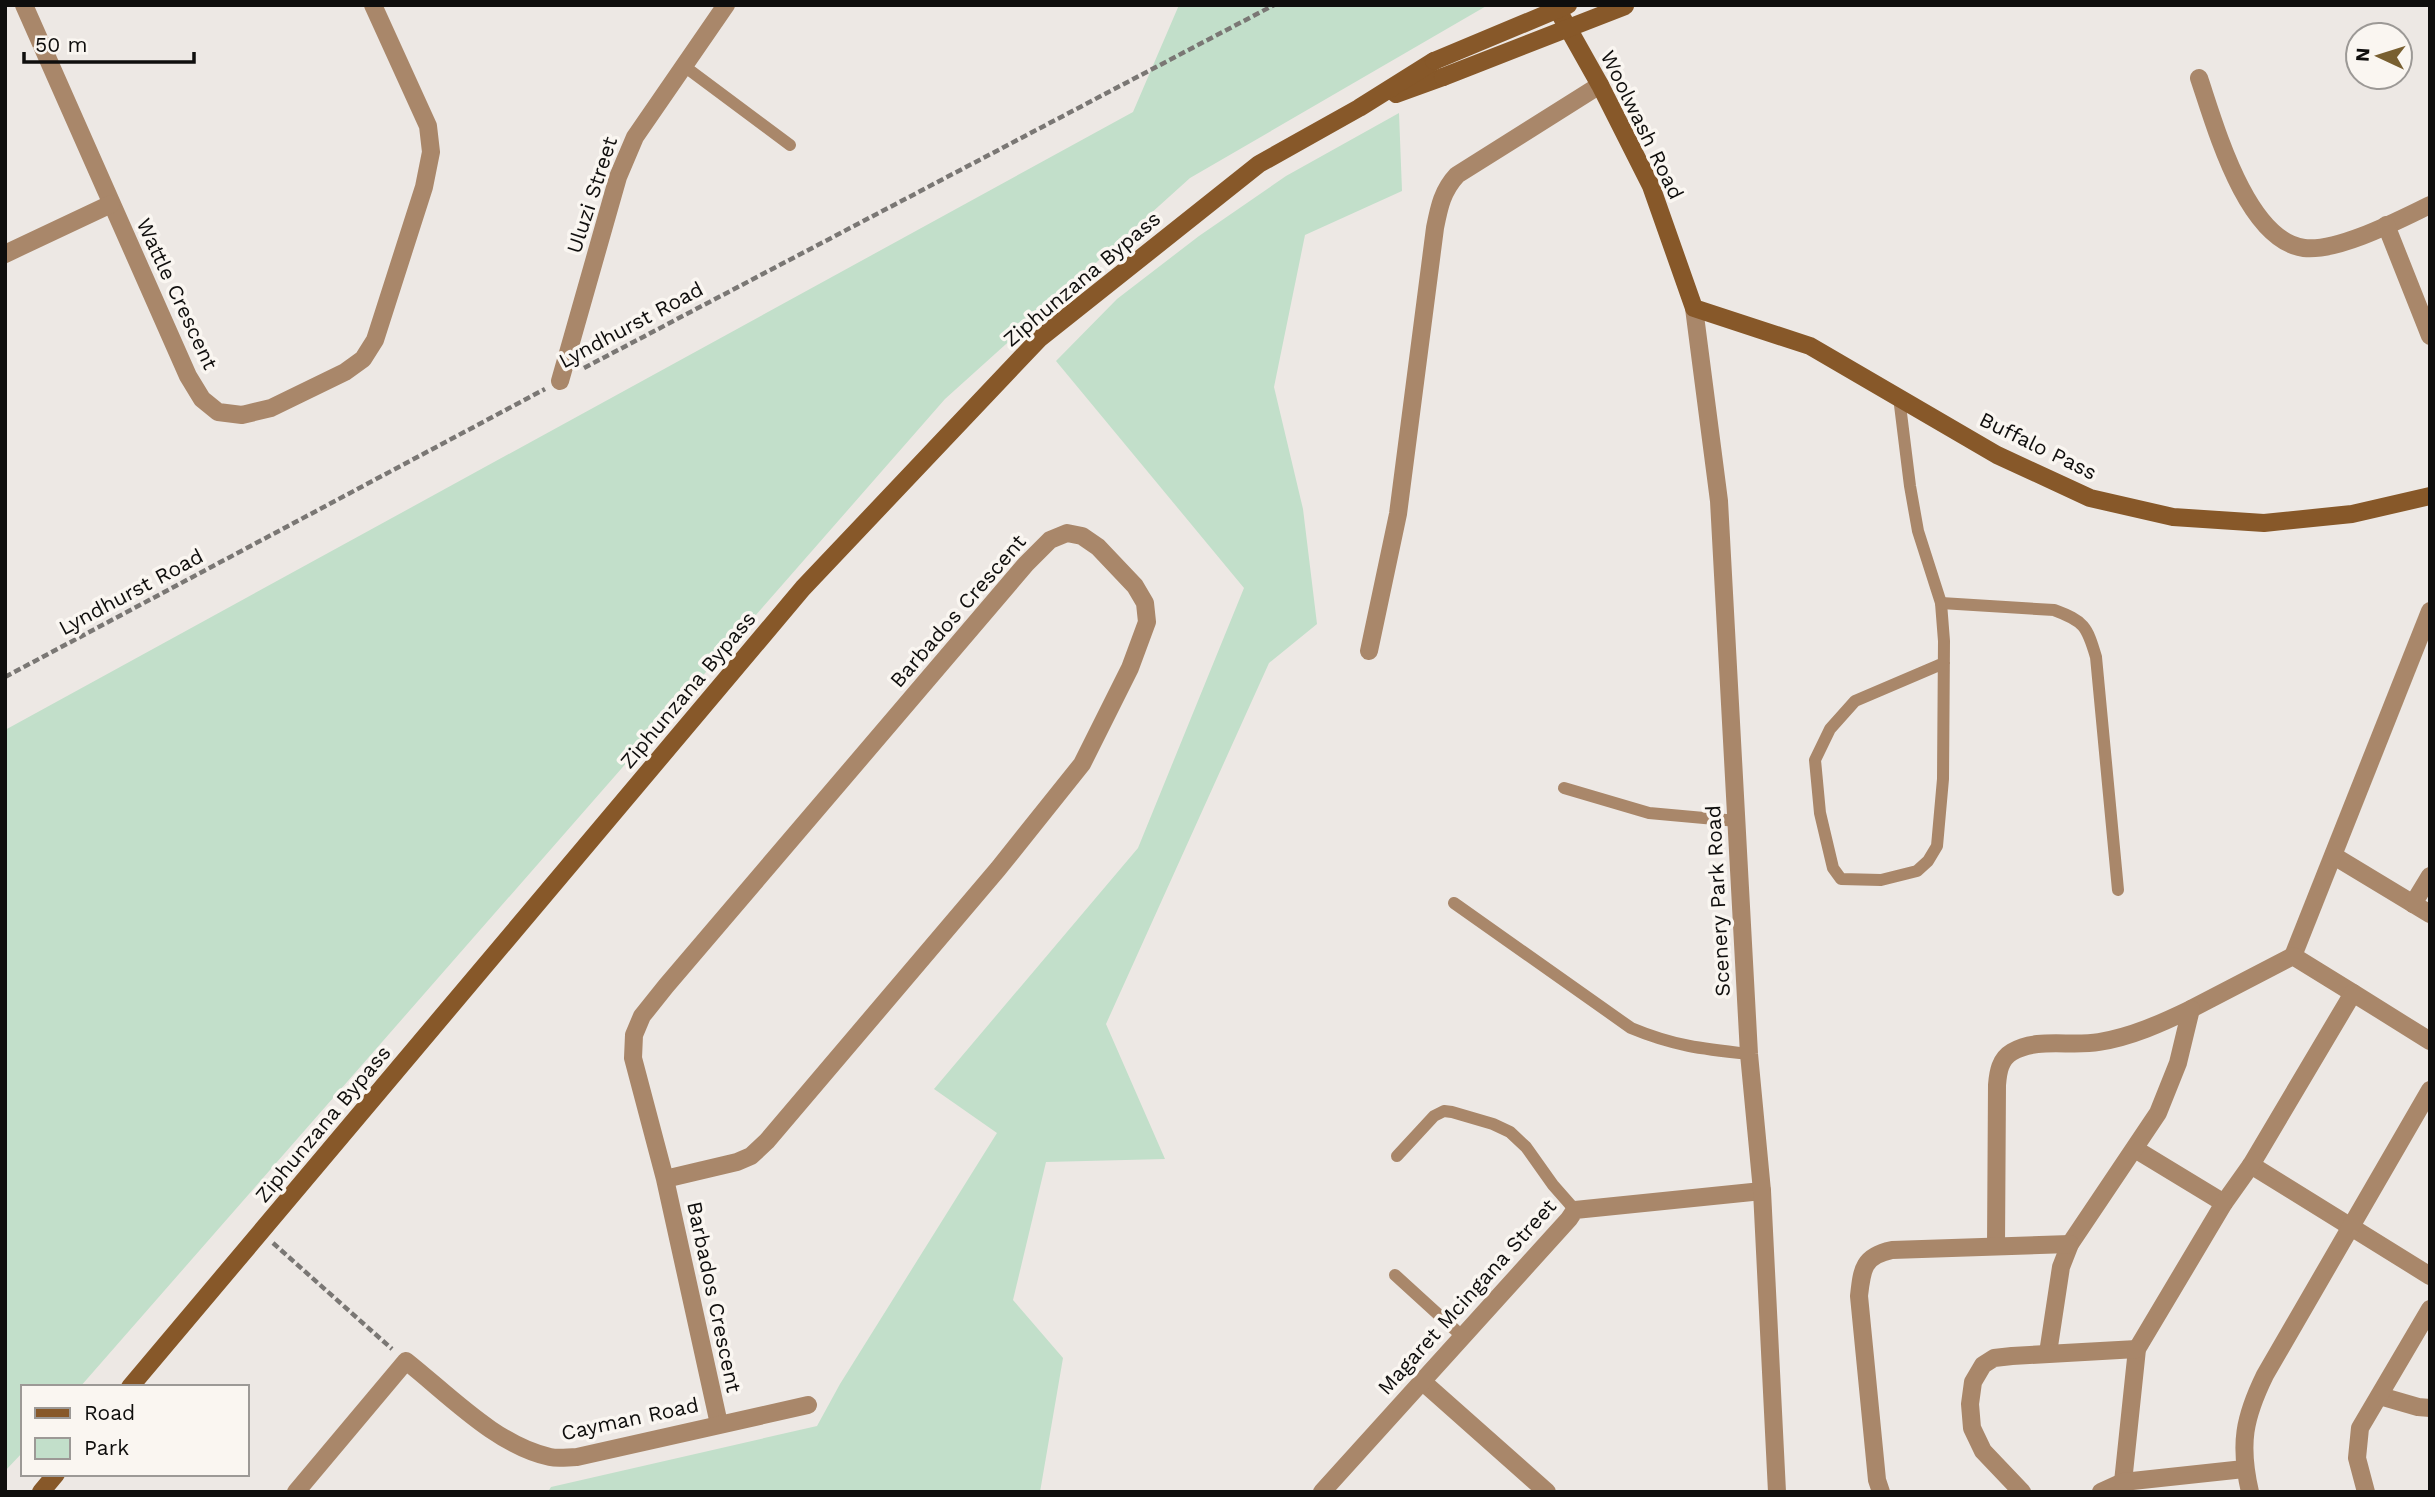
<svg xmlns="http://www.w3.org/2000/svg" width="2435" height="1497" viewBox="0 0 2435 1497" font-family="'Work Sans',sans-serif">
	<rect width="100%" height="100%" fill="#ede8e4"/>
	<g fill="#c2dfca">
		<polygon points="1179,5 1488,5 1190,178 945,399 80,1387 23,1387 23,1452 5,1471 5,730 1133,112"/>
		<polygon points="1399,113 1402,191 1305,235 1274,387 1303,509 1317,624 1269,663 1106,1024 1165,1159 1046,1162 1013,1300 1063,1358 1040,1492 548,1492 551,1487 817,1426 840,1384 997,1133 934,1089 1138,848 1244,588 1056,361 1117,299 1199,236 1286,176"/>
	</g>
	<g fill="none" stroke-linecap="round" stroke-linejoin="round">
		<g stroke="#7a7774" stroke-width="4.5" stroke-dasharray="7 3.5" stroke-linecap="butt">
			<polyline points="584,368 1274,5"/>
			<polyline points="5,677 545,389"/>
			<polyline points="273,1243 392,1349"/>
		</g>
		<g stroke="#a9876a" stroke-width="12">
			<polyline points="684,66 790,145"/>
			<polyline points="1899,397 1910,486 1918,531 1941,603 1944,641 1943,779 1937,846 1928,861 1917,871 1881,880 1841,879 1833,868 1820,813 1815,760 1830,729 1855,701 1944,663"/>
			<path d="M1941 603 2054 610C2084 621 2087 626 2096 657L2118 890"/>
			<polyline points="1564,788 1649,813 1737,821"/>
			<path d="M1454 903 1631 1028C1674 1046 1703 1049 1749 1054"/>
			<polyline points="1397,1156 1434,1116 1444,1111 1452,1112 1493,1124 1510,1132 1526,1147 1553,1185 1575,1210"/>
			<polyline points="1395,1275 1463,1337"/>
		</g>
		<g stroke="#a9876a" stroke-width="18">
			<polyline points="24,5 188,376 202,399 218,412 242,415 271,408 345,372 363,359 375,340 424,187 431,152 428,126 373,5"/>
			<path d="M2199 78C2215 125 2246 240 2304 248 2338 252 2399 220 2430 205"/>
			<polyline points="2386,225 2430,336"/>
			<polyline points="5,254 111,204"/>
			<polyline points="560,381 618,177 635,137 726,5"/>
			<path d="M1369 651 1398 514 1435 228C1439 208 1442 191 1457 175L1600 85"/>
			<polyline points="2334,856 2430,914"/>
			<polyline points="2413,904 2430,876"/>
			<polyline points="2293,956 2430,611"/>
			<polyline points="2191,1009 2293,956 2353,993"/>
			<polyline points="2135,1149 2224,1203"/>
			<polyline points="2251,1165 2430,1276"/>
			<polyline points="665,1179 737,1162 751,1156 767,1141 998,869 1082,764 1130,668 1147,622 1145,603 1135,586 1098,547 1082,536 1067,533 1050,540 1026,564 666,986 642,1016 634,1035 633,1058 665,1179 719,1424"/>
			<path d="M1996 1246 1997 1085C1998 1072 2000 1059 2012 1052 2037 1037 2071 1047 2099 1042 2131 1037 2162 1023 2191 1009L2178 1063 2158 1113 2070 1244 2061 1267 2048 1353"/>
			<polyline points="1423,1382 1547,1492"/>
			<polyline points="2380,1396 2418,1407 2430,1408"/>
			<polyline points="2123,1482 2137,1349 2224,1203 2251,1165 2353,993 2430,1041"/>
			<path d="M296 1492 406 1361C448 1394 497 1446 550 1457 559 1459 568 1457 577 1457L808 1405"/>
			<polyline points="1322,1492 1569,1219 1575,1210 1762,1191"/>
			<path d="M1881 1492 1877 1480 1859 1296C1862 1269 1863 1256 1892 1250L2070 1244"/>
			<polyline points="2022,1492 1983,1451 1972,1428 1970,1404 1973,1382 1983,1365 1994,1358 2012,1356 2137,1349"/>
			<polyline points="2101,1492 2123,1482 2244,1469"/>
			<path d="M2250 1492C2239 1444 2244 1418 2265 1375L2430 1090"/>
			<polyline points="2366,1492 2357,1458 2360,1428 2430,1309"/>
		</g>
		<polyline stroke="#a9876a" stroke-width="18" points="1694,308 1719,501 1749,1054 1762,1191 1777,1492"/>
		<g stroke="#875829" stroke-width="18">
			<polyline points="1555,5 1600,85 1651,186 1694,308 1810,346 1997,455 2090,498 2173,517 2264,523 2352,514 2430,496"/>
			<polyline points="1396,94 1443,77"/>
			<polyline points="130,1387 803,588 1039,339 1259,164 1359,108 1434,61"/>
			<polyline points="41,1492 56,1474"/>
		</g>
		<g stroke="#875829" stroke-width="18">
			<polyline points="1434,61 1568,5"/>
			<polyline points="1443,77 1625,6"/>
		</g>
	</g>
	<g text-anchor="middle" stroke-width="7" stroke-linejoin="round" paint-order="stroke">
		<g font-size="21" fill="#0f0e0d" stroke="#faf6f1">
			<text transform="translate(1642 125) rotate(64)" y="7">Woolwash Road</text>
			<text transform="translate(592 195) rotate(-72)" y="7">Uluzi Street</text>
			<text transform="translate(1082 279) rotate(-40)" y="7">Ziphunzana Bypass</text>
			<text transform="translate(177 294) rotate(65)" y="7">Wattle Crescent</text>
			<text transform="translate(631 325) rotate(-28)" y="7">Lyndhurst Road</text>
			<text transform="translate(2038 446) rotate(26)" y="7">Buffalo Pass</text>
			<text transform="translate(131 592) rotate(-28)" y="7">Lyndhurst Road</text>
			<text transform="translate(958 611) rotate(-49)" y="7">Barbados Crescent</text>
			<text transform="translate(688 690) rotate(-50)" y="7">Ziphunzana Bypass</text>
			<text transform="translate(1718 901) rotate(-93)" y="7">Scenery Park Road</text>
			<text transform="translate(323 1124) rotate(-50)" y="7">Ziphunzana Bypass</text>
			<text transform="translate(714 1297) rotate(78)" y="7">Barbados Crescent</text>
			<text transform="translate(1467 1297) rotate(-48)" y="7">Magaret Mcingana Street</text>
			<text transform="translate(630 1419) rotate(-12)" y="7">Cayman Road</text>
		</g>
	</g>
	<rect width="2435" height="1497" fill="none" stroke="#0f0e0d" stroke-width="14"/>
	<rect x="21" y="1385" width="228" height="91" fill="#faf6f1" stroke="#9c9996" stroke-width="2"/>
	<rect x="35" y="1408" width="35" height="10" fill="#875829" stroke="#9c9996" stroke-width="2"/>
	<text x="84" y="1420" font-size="21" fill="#0f0e0d">Road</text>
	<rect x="35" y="1438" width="35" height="21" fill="#c2dfca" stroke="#9c9996" stroke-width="2"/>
	<text x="84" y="1455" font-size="21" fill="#0f0e0d">Park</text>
	<g transform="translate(2379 56) rotate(274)"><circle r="33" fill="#faf6f1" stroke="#9c9996" stroke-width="2"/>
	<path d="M0-5L12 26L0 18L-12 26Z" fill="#785f30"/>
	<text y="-10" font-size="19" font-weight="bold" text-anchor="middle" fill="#0f0e0d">N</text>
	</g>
	<path d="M24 52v10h170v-10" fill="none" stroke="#0f0e0d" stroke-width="3.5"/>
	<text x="35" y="52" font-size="21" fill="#0f0e0d" stroke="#faf6f1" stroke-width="5" paint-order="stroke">50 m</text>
</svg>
